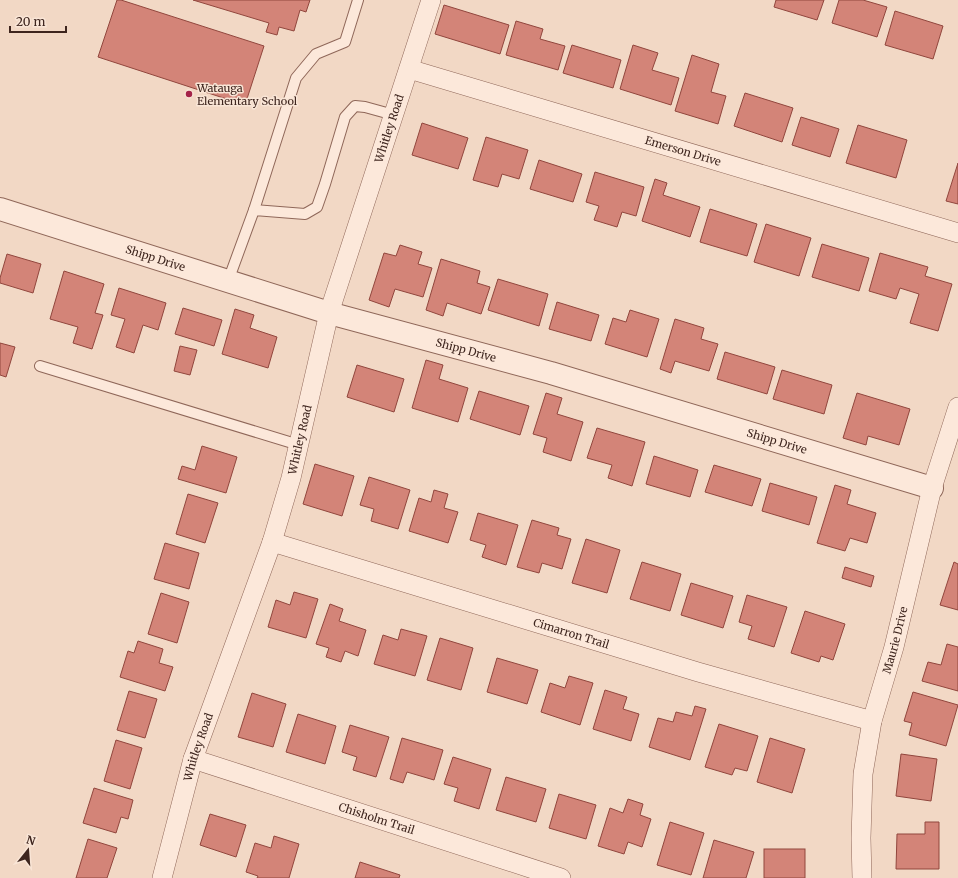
<svg xmlns="http://www.w3.org/2000/svg" width="958" height="878" viewBox="0 0 958 878" font-family="Merriweather,serif">
	<rect width="100%" height="100%" fill="#f2d8c5"/>
	<g fill="#d38478" stroke="#91463d">
		<polygon points="117,0 121,0 264,46 245,105 98,57"/>
		<polygon points="193,0 310,0 306,12 300,10 294,31 279,27 277,35 266,32 269,23"/>
		<polygon points="776,0 824,0 817,20 774,7"/>
		<polygon points="839,0 863,0 887,7 877,37 832,23"/>
		<polygon points="444,5 509,25 500,54 435,34"/>
		<polygon points="895,11 943,26 933,59 885,45"/>
		<polygon points="516,21 543,29 540,39 565,46 558,70 506,55"/>
		<polygon points="572,45 621,60 613,88 563,73"/>
		<polygon points="633,45 658,53 652,70 679,78 671,105 620,89"/>
		<polygon points="692,55 719,64 711,92 726,96 718,124 675,111"/>
		<polygon points="745,93 793,108 782,142 734,126"/>
		<polygon points="801,117 839,129 830,157 792,145"/>
		<polygon points="422,123 468,138 458,169 412,155"/>
		<polygon points="858,125 907,140 896,178 846,163"/>
		<polygon points="486,137 528,150 519,179 502,174 498,187 473,180"/>
		<polygon points="539,160 582,174 573,202 530,189"/>
		<polygon points="958,163 958,204 946,201"/>
		<polygon points="595,172 644,187 636,216 622,212 617,227 594,220 599,206 586,202"/>
		<polygon points="655,179 667,183 663,195 700,207 690,237 642,221"/>
		<polygon points="710,209 757,224 747,256 700,242"/>
		<polygon points="766,224 811,238 799,276 754,262"/>
		<polygon points="822,244 869,258 859,291 812,277"/>
		<polygon points="400,245 422,252 418,264 432,268 423,297 395,289 389,307 369,300 384,253 396,256"/>
		<polygon points="880,253 928,267 925,276 952,284 938,331 910,323 919,294 900,288 896,299 869,291"/>
		<polygon points="7,254 41,264 33,293 0,283 0,278"/>
		<polygon points="441,259 480,271 477,283 490,287 481,314 447,303 443,316 426,310"/>
		<polygon points="64,271 104,284 95,313 103,315 92,349 73,343 78,327 50,319"/>
		<polygon points="498,279 548,294 539,326 488,310"/>
		<polygon points="119,288 166,303 158,330 143,325 134,353 116,347 125,319 111,315"/>
		<polygon points="557,302 599,315 591,341 549,329"/>
		<polygon points="183,308 222,320 214,346 175,334"/>
		<polygon points="235,309 254,315 250,328 277,337 268,368 222,354"/>
		<polygon points="630,310 659,319 647,357 605,344 613,318 626,322"/>
		<polygon points="675,319 704,328 701,339 718,344 709,371 675,361 671,373 660,369"/>
		<polygon points="0,343 15,347 6,377 0,375"/>
		<polygon points="180,346 197,350 190,375 174,371"/>
		<polygon points="725,352 775,367 767,394 717,379"/>
		<polygon points="426,360 443,365 439,379 468,388 458,422 412,408"/>
		<polygon points="357,365 404,379 394,412 347,397"/>
		<polygon points="782,370 832,385 824,414 773,399"/>
		<polygon points="479,391 529,406 520,435 470,419"/>
		<polygon points="546,393 562,398 557,414 583,422 571,461 543,452 547,438 533,434"/>
		<polygon points="857,393 910,409 899,445 868,436 866,445 843,438"/>
		<polygon points="597,428 645,442 632,486 608,478 612,465 587,458"/>
		<polygon points="202,446 237,457 226,493 178,479 182,466 195,470"/>
		<polygon points="654,456 698,470 690,497 646,484"/>
		<polygon points="315,464 354,476 342,516 303,504"/>
		<polygon points="714,465 761,479 752,506 705,492"/>
		<polygon points="369,477 410,490 398,529 371,521 374,509 360,505"/>
		<polygon points="770,483 817,497 809,525 762,511"/>
		<polygon points="835,485 851,490 847,504 876,513 867,543 850,538 845,551 817,543"/>
		<polygon points="434,490 448,494 444,508 458,512 448,543 409,531 419,498 431,502"/>
		<polygon points="188,494 218,503 205,543 176,534"/>
		<polygon points="478,513 518,525 506,565 482,557 486,545 470,540"/>
		<polygon points="532,520 559,528 557,535 571,539 562,569 542,563 539,573 517,567"/>
		<polygon points="586,539 620,550 607,593 572,583"/>
		<polygon points="165,543 199,553 189,589 154,579"/>
		<polygon points="642,562 681,574 670,611 630,599"/>
		<polygon points="954,562 958,564 958,610 940,605"/>
		<polygon points="845,567 874,576 871,587 842,578"/>
		<polygon points="691,583 733,596 723,628 681,615"/>
		<polygon points="294,592 318,599 306,638 268,627 276,600 290,605"/>
		<polygon points="161,593 189,602 177,643 148,634"/>
		<polygon points="747,595 787,607 774,647 748,639 752,626 739,622"/>
		<polygon points="330,604 343,609 339,621 366,630 358,656 345,651 341,662 326,657 329,648 316,644"/>
		<polygon points="805,611 845,624 833,660 821,656 819,662 791,653"/>
		<polygon points="401,629 427,636 415,676 374,664 383,635 398,640"/>
		<polygon points="440,638 473,648 461,690 427,680"/>
		<polygon points="138,641 163,649 159,663 173,667 165,691 120,677 128,651 134,653"/>
		<polygon points="947,644 958,647 958,691 922,681 928,662 941,665"/>
		<polygon points="497,658 538,670 527,704 487,692"/>
		<polygon points="569,676 593,683 580,725 541,712 550,683 565,688"/>
		<polygon points="605,690 627,697 623,709 639,714 631,741 593,729"/>
		<polygon points="129,691 157,699 145,738 117,730"/>
		<polygon points="913,692 958,705 946,746 909,735 912,723 904,721"/>
		<polygon points="252,693 286,704 273,747 238,737"/>
		<polygon points="695,706 706,709 690,760 649,747 658,718 673,722 676,712 692,716"/>
		<polygon points="298,714 336,726 325,764 286,752"/>
		<polygon points="719,724 758,736 747,771 735,768 732,775 705,767"/>
		<polygon points="350,725 389,737 376,777 353,770 357,757 342,752"/>
		<polygon points="402,738 443,750 434,780 407,772 403,783 390,779"/>
		<polygon points="770,738 805,749 792,793 757,782"/>
		<polygon points="116,740 142,748 130,789 104,781"/>
		<polygon points="901,754 937,759 931,801 896,796"/>
		<polygon points="453,757 491,769 479,809 454,801 458,788 444,784"/>
		<polygon points="506,777 546,789 536,822 496,810"/>
		<polygon points="94,788 133,800 128,819 121,817 116,833 83,823"/>
		<polygon points="559,794 596,805 586,839 549,828"/>
		<polygon points="628,799 643,804 640,815 651,819 642,847 628,842 624,854 598,846 610,808 623,813"/>
		<polygon points="210,814 246,825 236,857 200,845"/>
		<polygon points="670,822 704,833 691,875 657,865"/>
		<polygon points="925,822 939,822 939,869 896,869 897,834 925,834"/>
		<polygon points="274,836 299,844 289,878 257,878 258,876 246,872 255,843 271,848"/>
		<polygon points="88,839 117,848 107,878 76,878"/>
		<polygon points="714,840 754,852 746,878 703,878"/>
		<rect x="764" y="849" width="41" height="29"/>
		<polygon points="360,862 400,875 399,878 355,878"/>
	</g>
	<g fill="none" stroke-linecap="round" stroke-linejoin="round">
		<defs>
			<g id="service">
				<polyline points="254,210 296,78 316,54 345,42 358,0"/>
				<polyline points="228,281 254,210 305,214 317,207 325,184 345,117 355,106 365,107 394,115"/>
				<polyline points="40,366 299,445"/>
			</g>
			<g id="minor">
				<path id="s1" d="M409 69 958 233"/>
				<path id="s2" d="M272 542 698 672 872 721"/>
				<path id="s3" d="M193 759 561 878"/>
				<path id="s4" d="M162 878 193 759 272 542 291 478 329 313 431 0"/>
				<path id="s5" d="M862 878 861 838 863 774 872 721 894 647 932 488 958 407"/>
			</g>
			<g id="tertiary">
				<path id="s6" d="M0 209 329 313 551 373 932 488"/>
			</g>
		</defs>
		<use href="#service" stroke="#8f6759" stroke-width="12"/>
		<use href="#minor" stroke="#8f6759" stroke-width="20"/>
		<use href="#tertiary" stroke="#8f6759" stroke-width="24"/>
		<use href="#service" stroke="#fce8da" stroke-width="10"/>
		<use href="#minor" stroke="#fce8da" stroke-width="19"/>
		<use href="#tertiary" stroke="#fce8da" stroke-width="22"/>
	</g>
	<circle fill="#a42349" stroke="#f9e5d6" stroke-width="1.5" cx="189" cy="94" r="4"/>
	<g text-anchor="middle" stroke-width="3" stroke-linejoin="round" paint-order="stroke">
		<g font-size="11" fill="#3e251e" stroke="#f9e5d6" text-anchor="start">
			<text x="197" y="92">Watauga<tspan x="197" dy="13">Elementary School</tspan></text>
		</g>
		<g font-size="11" fill="#3e251e" stroke="#f9e5d6">
			<text dy="4" stroke="none"><textPath href="#s4" startOffset="784">Whitley Road</textPath></text>
			<text dy="4" stroke="none"><textPath href="#s1" startOffset="286">Emerson Drive</textPath></text>
			<text dy="4" stroke="none"><textPath href="#s6" startOffset="163">Shipp Drive</textPath></text>
			<text dy="4" stroke="none"><textPath href="#s6" startOffset="487">Shipp Drive</textPath></text>
			<text dy="4" stroke="none"><textPath href="#s4" startOffset="460">Whitley Road</textPath></text>
			<text dy="4" stroke="none"><textPath href="#s6" startOffset="811">Shipp Drive</textPath></text>
			<text dy="4" stroke="none"><textPath href="#s2" startOffset="313">Cimarron Trail</textPath></text>
			<text dy="4" stroke="none"><textPath href="#s5" startOffset="242">Maurie Drive</textPath></text>
			<text dy="4" stroke="none"><textPath href="#s4" startOffset="136">Whitley Road</textPath></text>
			<text dy="4" stroke="none"><textPath href="#s3" startOffset="193">Chisholm Trail</textPath></text>
		</g>
	</g>
	<g transform="translate(28 850) rotate(17)" stroke="#f9e5d6" stroke-width="3" paint-order="stroke">
	<path d="M0-3L7 15L0 10L-7 15Z" fill="#3e251e"/>
	<text y="-6" font-size="11" font-weight="bold" text-anchor="middle" fill="#3e251e">N</text>
	</g>
	<path d="M10 26v6h56v-6" fill="none" stroke="#3e251e" stroke-width="2"/>
	<text x="16" y="26" font-size="12" fill="#3e251e" stroke="#f9e5d6" stroke-width="3" paint-order="stroke">20 m</text>
</svg>
